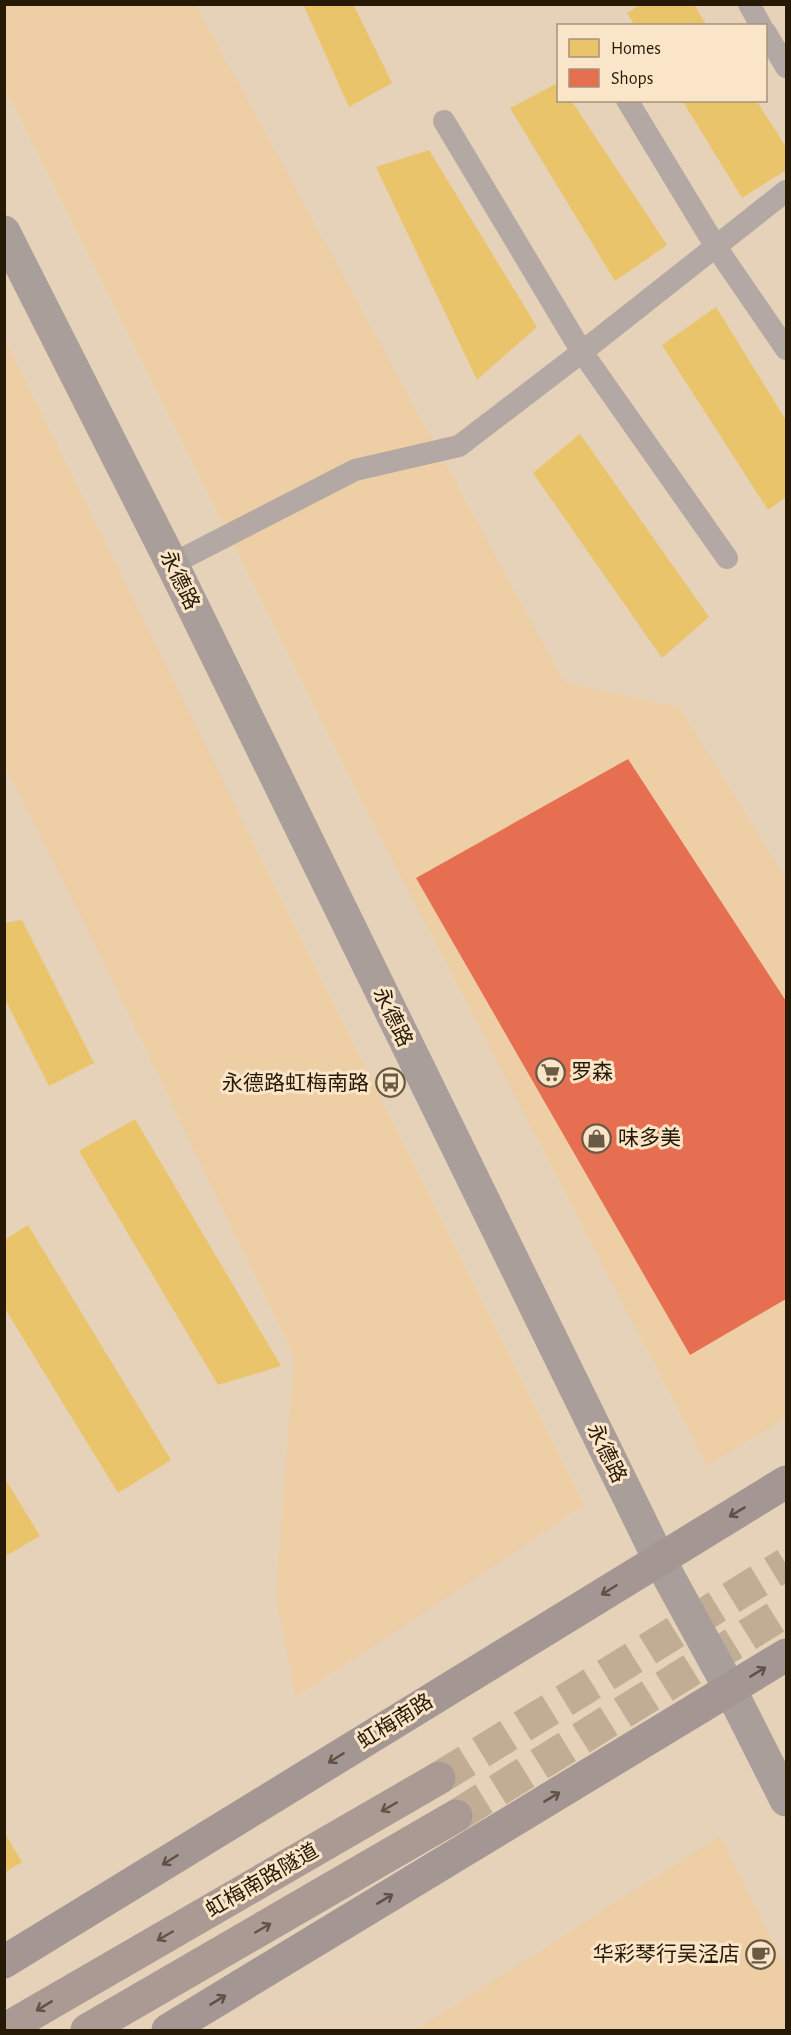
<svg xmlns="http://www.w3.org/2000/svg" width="791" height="2035" viewBox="0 0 791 2035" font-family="'Alegreya Sans','Noto Sans SC',sans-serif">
	<rect width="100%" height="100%" fill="#e6d2b8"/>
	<g fill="#eecfa5">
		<polygon points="5,5 196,5 564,682 680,708 786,878 786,1418 707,1465 363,803 5,88"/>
		<polygon points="4,337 284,905 584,1505 296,1697 276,1597 294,1356 82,918 5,767"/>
		<polygon points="720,1836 786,1968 786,2030 419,2030 418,2029"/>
	</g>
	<g fill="#e9c46a">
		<polygon points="303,4 353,4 392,83 349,107"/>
		<polygon points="641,4 694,4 707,26 635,26 627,13"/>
		<polygon points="558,83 558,100 571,100 667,245 615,281 510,108"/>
		<polygon points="682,100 756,100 786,147 786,170 742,198"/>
		<polygon points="429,150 537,327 477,380 376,167"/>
		<polygon points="716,307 786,420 786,497 768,510 662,345"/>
		<polygon points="580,434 709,617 662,658 533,473"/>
		<polygon points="22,920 94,1063 49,1086 4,997 4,923"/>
		<polygon points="135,1119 281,1366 218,1385 79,1151"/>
		<polygon points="28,1225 171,1460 118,1493 4,1307 4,1240"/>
		<polygon points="4,1477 40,1536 4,1557"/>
		<polygon points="4,1832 22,1862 4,1873"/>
	</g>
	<polygon fill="#e76f51" points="628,759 786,1001 786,1299 690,1355 416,878"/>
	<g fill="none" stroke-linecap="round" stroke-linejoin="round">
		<g stroke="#c0ad94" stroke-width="33" stroke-dasharray="33 16" stroke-linecap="butt">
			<polyline points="439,1778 786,1564"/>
			<polyline points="456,1816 786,1611"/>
		</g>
		<g stroke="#b3a8a4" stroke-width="22">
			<polyline points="749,4 761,26"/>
			<polyline points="766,33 786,67"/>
			<polyline points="627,100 716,247 786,349"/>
			<polyline points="444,121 582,352 727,558"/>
			<polyline points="172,564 355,470 459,446 582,352 786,191"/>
		</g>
		<polyline stroke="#aa9e9a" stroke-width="33" points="4,232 172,564 659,1559 730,1689 786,1800"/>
		<g stroke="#a49693" stroke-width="33">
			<polyline points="4,1962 786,1482"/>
			<polyline points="168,2030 786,1655"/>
		</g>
		<g stroke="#aa9a93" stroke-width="33">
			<polyline points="4,2030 439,1778"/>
			<polyline points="87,2030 456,1816"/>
		</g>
	</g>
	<defs><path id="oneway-shaft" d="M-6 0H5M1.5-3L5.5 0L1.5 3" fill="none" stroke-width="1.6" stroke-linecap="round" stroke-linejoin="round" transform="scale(1.5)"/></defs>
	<g stroke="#5f5145">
		<use href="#oneway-shaft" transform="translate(737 1512) rotate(149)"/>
		<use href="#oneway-shaft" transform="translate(609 1590) rotate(148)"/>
		<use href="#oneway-shaft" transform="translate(758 1672) rotate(-31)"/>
		<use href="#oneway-shaft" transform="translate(336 1758) rotate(148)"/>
		<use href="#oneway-shaft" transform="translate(552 1797) rotate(-31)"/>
		<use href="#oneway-shaft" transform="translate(170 1860) rotate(148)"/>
		<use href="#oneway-shaft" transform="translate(385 1899) rotate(-31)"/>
		<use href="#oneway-shaft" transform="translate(218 2000) rotate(-31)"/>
	</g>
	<g stroke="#615345">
		<use href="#oneway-shaft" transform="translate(389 1807) rotate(150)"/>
		<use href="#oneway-shaft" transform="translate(263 1928) rotate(-30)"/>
		<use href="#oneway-shaft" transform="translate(165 1936) rotate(150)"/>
		<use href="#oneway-shaft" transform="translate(44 2006) rotate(149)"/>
	</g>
	<defs>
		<symbol id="supermarket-ring" viewBox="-11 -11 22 22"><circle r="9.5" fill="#fae5c8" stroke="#695a44" stroke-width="1.5"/><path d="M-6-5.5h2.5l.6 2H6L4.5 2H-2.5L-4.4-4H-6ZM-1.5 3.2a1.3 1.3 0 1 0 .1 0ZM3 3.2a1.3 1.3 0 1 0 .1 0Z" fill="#695a44"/></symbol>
		<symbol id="bus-ring" viewBox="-11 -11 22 22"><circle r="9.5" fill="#fae5c8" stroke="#695a44" stroke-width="1.5"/><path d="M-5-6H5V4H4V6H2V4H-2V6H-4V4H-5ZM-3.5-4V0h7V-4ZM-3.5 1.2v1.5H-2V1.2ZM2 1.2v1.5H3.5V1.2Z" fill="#695a44"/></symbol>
		<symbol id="shop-ring" viewBox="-11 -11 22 22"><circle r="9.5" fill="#fae5c8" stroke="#695a44" stroke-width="1.5"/><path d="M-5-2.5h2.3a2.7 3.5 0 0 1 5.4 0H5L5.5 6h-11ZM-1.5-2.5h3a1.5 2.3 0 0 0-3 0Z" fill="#695a44"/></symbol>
		<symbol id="cafe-ring" viewBox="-11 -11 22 22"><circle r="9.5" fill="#fae5c8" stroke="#695a44" stroke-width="1.5"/><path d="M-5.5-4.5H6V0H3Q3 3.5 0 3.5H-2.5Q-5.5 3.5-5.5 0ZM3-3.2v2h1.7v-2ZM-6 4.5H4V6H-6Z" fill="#695a44"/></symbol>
	</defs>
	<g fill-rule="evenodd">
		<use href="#supermarket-ring" x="534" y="1056" width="33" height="33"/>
		<use href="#bus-ring" x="374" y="1066" width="33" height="33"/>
		<use href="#shop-ring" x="580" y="1122" width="33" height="33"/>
		<use href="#cafe-ring" x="744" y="1938" width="33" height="33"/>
	</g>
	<g text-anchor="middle" stroke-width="6" stroke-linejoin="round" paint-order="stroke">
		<g font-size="21" fill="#261906" stroke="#fae5c8">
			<text transform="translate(180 580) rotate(64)" y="7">永德路</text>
			<text transform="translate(393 1017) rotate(64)" y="7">永德路</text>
			<text transform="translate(607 1453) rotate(64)" y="7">永德路</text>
			<text transform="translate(395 1721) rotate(-32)" y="7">虹梅南路</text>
			<text transform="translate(262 1880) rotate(-30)" y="7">虹梅南路隧道</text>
		</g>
		<g font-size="21" fill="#261906" stroke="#fae5c8" text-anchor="start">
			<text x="571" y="1079">罗森</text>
			<text x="369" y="1090" text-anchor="end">永德路虹梅南路</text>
			<text x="618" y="1145">味多美</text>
			<text x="740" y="1961" text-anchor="end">华彩琴行吴泾店</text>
		</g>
	</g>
	<rect width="791" height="2035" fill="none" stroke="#261906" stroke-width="12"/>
	<rect x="557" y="24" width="210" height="78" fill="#fae5c8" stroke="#a5937a" stroke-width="1.5"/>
	<rect x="569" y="39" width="30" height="18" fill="#e9c46a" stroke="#a5937a" stroke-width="1.5"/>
	<text x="611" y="54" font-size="18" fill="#261906">Homes</text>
	<rect x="569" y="69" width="30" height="18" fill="#e76f51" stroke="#a5937a" stroke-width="1.5"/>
	<text x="611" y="84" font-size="18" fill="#261906">Shops</text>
</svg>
